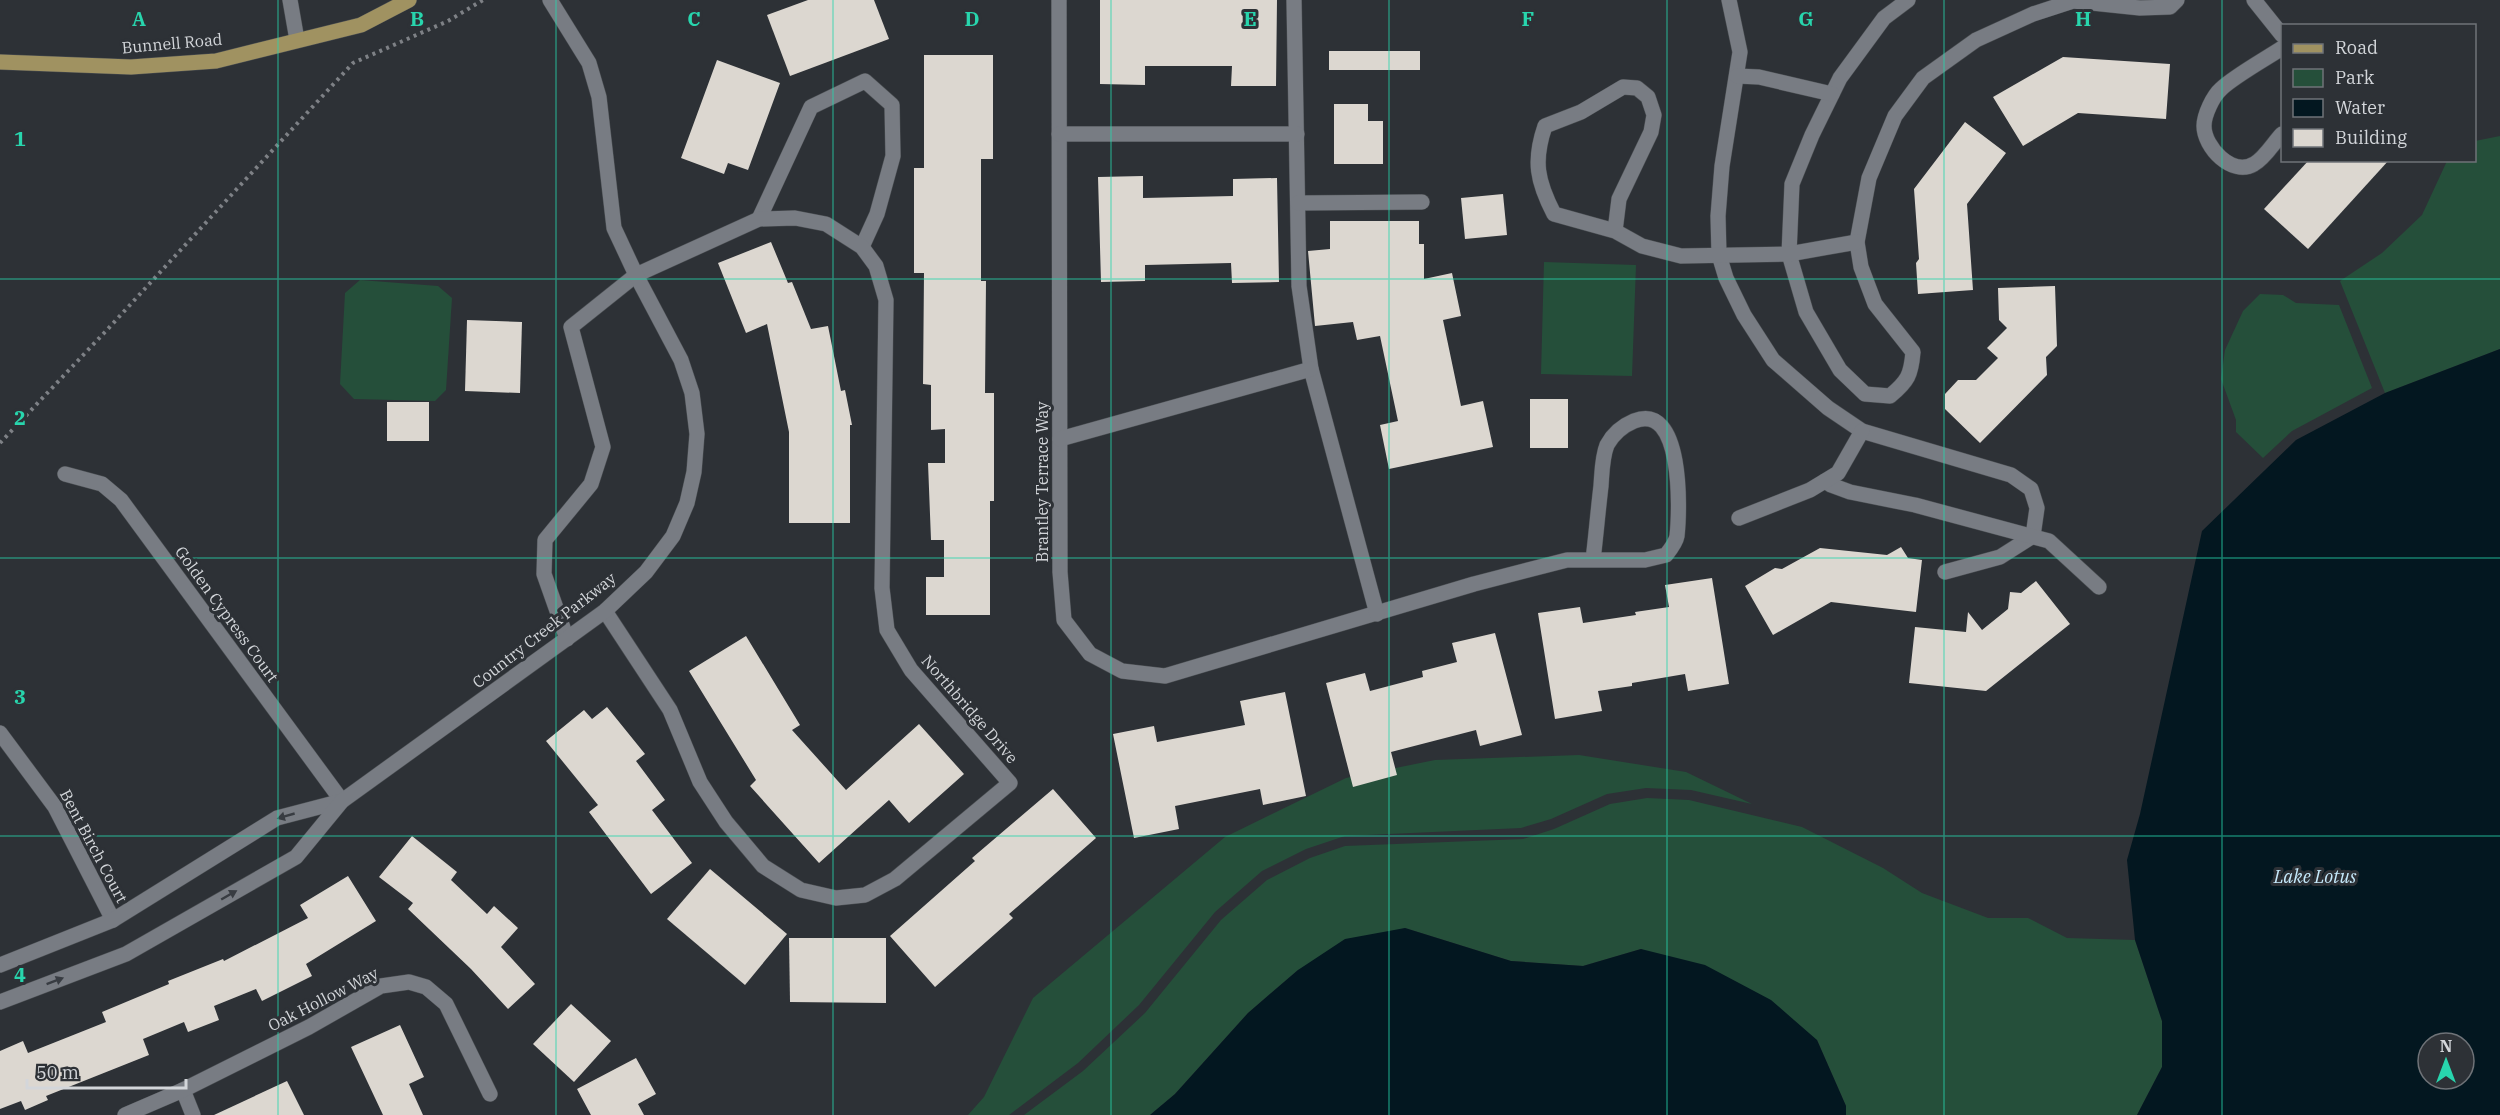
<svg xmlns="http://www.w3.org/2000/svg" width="2500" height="1115" viewBox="0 0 2500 1115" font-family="'IBM Plex Serif',serif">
	<rect width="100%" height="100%" fill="#2d3136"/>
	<g fill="#254f3a">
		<polygon points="2500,136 2500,349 2385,393 2340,281 2382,253 2422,215 2447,161 2474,160 2475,141"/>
		<polygon points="1544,262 1636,265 1632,376 1541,374"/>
		<polygon points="360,280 438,286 452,298 446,390 435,401 354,399 340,384 345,293"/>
		<polygon points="2260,294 2283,295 2296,303 2339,305 2372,388 2292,431 2263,458 2236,432 2236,420 2221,379 2225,350 2243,311"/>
		<polygon points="1579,755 1686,772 1752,804 1691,790 1646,788 1607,794 1551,819 1521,828 1345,836 1306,849 1262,871 1215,912 1139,1005 1078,1063 1009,1115 968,1115 984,1097 1033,998 1225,837 1346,778 1435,760"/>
		<polygon points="1647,798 1689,800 1802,827 1883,868 1922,893 1988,918 2028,918 2067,938 2135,940 2162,1021 2162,1067 2137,1115 1846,1115 1846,1106 1817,1040 1641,949 1583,966 1511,961 1405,928 1298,970 1248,1013 1175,1094 1150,1115 1024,1115 1083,1071 1145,1013 1221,920 1267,880 1310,858 1345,846 1523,839 1554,829 1610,804"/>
	</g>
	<g fill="#031720" fill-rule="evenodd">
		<path d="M2500 349V1115H2137L2162 1067V1021L2135 940 2127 860 2140 814 2202 531 2296 440 2385 393ZM2428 1043H2464V1079H2428Z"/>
		<polygon points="1405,928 1511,961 1583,966 1641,949 1705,965 1771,1000 1817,1040 1846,1106 1846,1115 1150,1115 1175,1094 1248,1013 1298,970 1345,939"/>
	</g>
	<g fill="#dcd7d0">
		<polygon points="808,0 874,0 889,39 790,76 767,15"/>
		<polygon points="1100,0 1277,0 1276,86 1231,86 1232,66 1145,66 1145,85 1100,84"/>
		<rect x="1329" y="51" width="91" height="19"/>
		<polygon points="924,55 993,55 993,159 981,159 981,281 986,281 985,393 994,393 994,501 990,501 990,615 926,615 926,577 944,577 944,540 931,540 928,463 945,463 945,429 931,430 931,385 923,384 924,273 914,273 914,168 924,168"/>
		<polygon points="2063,57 2170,64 2166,119 2078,113 2023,146 1993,97"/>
		<polygon points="717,60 780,83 748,170 728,163 724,174 681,158"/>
		<polygon points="1334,104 1368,104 1368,121 1383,121 1383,164 1334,164"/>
		<polygon points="1965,122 2006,153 1967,204 1973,290 1918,294 1916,263 1919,259 1914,189"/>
		<polygon points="2309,160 2389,160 2308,249 2264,209"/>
		<polygon points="1143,176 1143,198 1233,196 1233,179 1277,178 1279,282 1232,283 1231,263 1145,265 1145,281 1101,282 1098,177"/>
		<polygon points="1503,194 1507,235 1465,239 1461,198"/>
		<polygon points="1330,221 1419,221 1419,244 1424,244 1424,279 1452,273 1461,316 1443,320 1461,406 1483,401 1493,447 1389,469 1380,425 1398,421 1380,336 1357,340 1353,322 1315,326 1308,251 1330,249"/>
		<polygon points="771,242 788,283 792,282 811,329 828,326 841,391 845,390 852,425 850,425 850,523 789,523 789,432 767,324 746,333 718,263"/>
		<polygon points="2055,286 2057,346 2046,357 2047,375 1980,443 1945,409 1945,394 1958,380 1976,380 1998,358 1987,348 2007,328 1999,320 1998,288"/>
		<polygon points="467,320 522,322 520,393 465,391"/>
		<rect x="1530" y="399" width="38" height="49"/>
		<rect x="387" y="402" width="42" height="39"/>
		<polygon points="1901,547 1908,558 1922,560 1916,612 1831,602 1773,635 1745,586 1775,568 1782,569 1820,548 1887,555"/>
		<polygon points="1712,578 1729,684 1688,691 1685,674 1632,683 1632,686 1598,691 1602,711 1555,719 1538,613 1580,607 1583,623 1636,615 1635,612 1669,607 1665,585"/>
		<polygon points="2036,581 2070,624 1986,691 1909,683 1915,627 1966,632 1968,612 1982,630 2008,609 2010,592 2021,593"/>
		<polygon points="1495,633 1522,735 1480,746 1476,730 1391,752 1397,775 1353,787 1326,683 1365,673 1370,691 1423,677 1422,671 1457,662 1452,643"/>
		<polygon points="746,636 800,725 792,730 846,790 919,724 964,774 909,823 889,800 819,863 750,786 756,780 689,671"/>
		<polygon points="1285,692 1306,796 1263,805 1260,789 1175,806 1179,829 1134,838 1113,734 1154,726 1157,742 1245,725 1240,701"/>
		<polygon points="607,707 645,754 636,761 665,800 652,810 692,863 651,894 589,812 598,805 546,741 584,710 592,719"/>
		<polygon points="1053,789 1096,838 1009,914 1013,918 935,987 890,936 975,861 972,858"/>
		<polygon points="412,836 457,872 451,880 487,914 494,906 518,928 501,947 535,984 508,1009 471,969 408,909 413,903 379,877"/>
		<polygon points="710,869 787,934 745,985 667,919"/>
		<polygon points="348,876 376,921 306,964 312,976 262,1001 256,989 214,1006 219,1020 188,1032 184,1022 143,1039 149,1055 46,1096 48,1100 25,1110 21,1101 0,1109 0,1051 23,1041 28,1053 106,1022 102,1012 169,984 168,981 223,959 224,961 308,918 300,905"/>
		<polygon points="789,938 886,938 886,1003 790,1002"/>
		<polygon points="571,1004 611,1041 574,1082 533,1044"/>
		<polygon points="400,1025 424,1077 409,1084 423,1115 383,1115 351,1047"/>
		<polygon points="636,1058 656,1094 638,1104 644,1115 591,1115 577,1089"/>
		<polygon points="287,1081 304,1115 214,1115"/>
	</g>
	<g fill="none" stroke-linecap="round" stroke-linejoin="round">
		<defs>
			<g id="minor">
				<polyline points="290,0 297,40"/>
				<path d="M1059 0 1060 572 1064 620 1090 654 1122 671 1165 676 1474 584 1567 560H1645L1666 555C1670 550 1676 542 1677 536 1680 509 1683 401 1634 421 1622 426 1613 434 1607 445 1602 457 1602 473 1601 486 1598 511 1596 535 1593 560"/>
				<polyline points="1294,0 1299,286 1311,369 1377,614"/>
				<polyline points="1729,0 1740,52 1722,166 1718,216 1719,255 1726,278 1744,315 1773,360 1828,408 1862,431 2011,475 2031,489 2037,508 2033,536 2000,557 1945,572"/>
				<path d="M1908 0 1884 18 1840 78 1812 135 1792 184 1789 254 1806 312 1840 370 1865 394 1890 396C1908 381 1911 375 1913 352L1875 304 1861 267 1857 242 1869 178 1895 116 1923 78 1976 40 2033 14 2073 1 2140 8 2170 7 2177 0"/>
				<polyline points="2254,0 2282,35"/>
				<path d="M2282 48C2267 58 2233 77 2221 89 2213 96 2204 115 2204 126 2204 147 2232 177 2254 164 2265 158 2274 142 2282 134"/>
				<polyline points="1737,76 1759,77 1832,94"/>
				<polyline points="1059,134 1297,134"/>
				<polyline points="1298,203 1422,202"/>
				<polyline points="759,219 811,107 865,81 892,105 893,156 877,214 862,247"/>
				<path d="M1615 231 1619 199 1651 132 1654 115 1648 97 1637 88 1623 87 1581 112 1545 126C1533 161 1537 181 1554 214L1615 231 1642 246 1681 256 1789 254 1857 242"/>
				<polyline points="1060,439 1311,369"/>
				<polyline points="65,474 102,484 121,500 342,801"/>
				<polyline points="1825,481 1831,485 1850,492 1915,505 2049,541 2099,587"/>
				<polyline points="1739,518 1810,490 1838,473 1862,431"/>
				<polyline points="567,639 544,574 545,540 591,484 603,447 571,327 636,275 759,219 795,218 826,224 862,247 876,266 886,300 882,588 887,630 911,670 1010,783 895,879 865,895 836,898 801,890 763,866 726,822 700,782 670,710 605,611"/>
				<polyline points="0,733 55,807 113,920"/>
				<polyline points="0,965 113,920 277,818 342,801"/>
				<polyline points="0,1002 126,954 296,857 342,801 605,611 646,572 673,536 687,503 694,472 697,434 692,393 681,360 636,275 614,228 599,97 589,63 550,0"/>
				<polyline points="183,1090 193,1115"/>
				<polyline points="125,1115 183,1090 309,1027 381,986 409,982 426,987 446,1004 490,1094"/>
			</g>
			<polyline id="major" points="0,62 131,67 216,61 361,25 409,0"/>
		</defs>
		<use href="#minor" stroke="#4a4e52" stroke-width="16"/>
		<use href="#major" stroke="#4a4e52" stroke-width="16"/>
		<polyline stroke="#7e8186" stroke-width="4" stroke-dasharray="3 4.5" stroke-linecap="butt" points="0,443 105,332 353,63 448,21 483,0"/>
		<use href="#minor" stroke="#787c83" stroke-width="15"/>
		<use href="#major" stroke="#a09261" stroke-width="15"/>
	</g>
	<defs><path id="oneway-solid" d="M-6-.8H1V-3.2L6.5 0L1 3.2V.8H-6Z" transform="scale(1.5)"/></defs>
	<g fill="#383c42">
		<use href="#oneway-solid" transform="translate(286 816) rotate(164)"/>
		<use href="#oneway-solid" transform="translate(229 895) rotate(-30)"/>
		<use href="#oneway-solid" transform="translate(55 981) rotate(-21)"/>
	</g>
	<path fill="none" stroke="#28d5ad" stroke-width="1.5" stroke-opacity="0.55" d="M278 0V1115M556 0V1115M833 0V1115M1111 0V1115M1389 0V1115M1667 0V1115M1944 0V1115M2222 0V1115M0 279H2500M0 558H2500M0 836H2500"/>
	<g text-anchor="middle" stroke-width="6" stroke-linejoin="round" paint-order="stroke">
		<g font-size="16" fill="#d3d6da" stroke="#2d3136">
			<text transform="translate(172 43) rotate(-5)" y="6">Bunnell Road</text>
			<text transform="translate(1042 482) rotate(-90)" y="6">Brantley Terrace Way</text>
			<text transform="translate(227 614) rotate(54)" y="6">Golden Cypress Court</text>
			<text transform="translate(544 630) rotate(-38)" y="6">Country Creek Parkway</text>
			<text transform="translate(970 709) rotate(49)" y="6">Northbridge Drive</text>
			<text transform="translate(94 846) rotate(62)" y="6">Bent Birch Court</text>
			<text transform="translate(323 999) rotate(-27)" y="6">Oak Hollow Way</text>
		</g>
		<g font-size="18" font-style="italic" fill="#c6eafc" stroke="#2d3136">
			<text x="2315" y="883">Lake Lotus</text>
		</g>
	</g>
	<g font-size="20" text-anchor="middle" font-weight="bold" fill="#28d5ad" stroke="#2d3136" stroke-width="6" stroke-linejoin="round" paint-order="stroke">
		<text x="139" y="26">A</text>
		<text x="417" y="26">B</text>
		<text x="694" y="26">C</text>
		<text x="972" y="26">D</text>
		<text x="1250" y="26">E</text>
		<text x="1528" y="26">F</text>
		<text x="1806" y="26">G</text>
		<text x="2083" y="26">H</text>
		<text x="20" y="146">1</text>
		<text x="20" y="425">2</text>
		<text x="20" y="704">3</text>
		<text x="20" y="982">4</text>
	</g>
	<rect x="2281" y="24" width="195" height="138" fill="#2d3136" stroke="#6f7378" stroke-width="1.5"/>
	<rect x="2293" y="44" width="30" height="9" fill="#a09261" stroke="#6f7378" stroke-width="1.5"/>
	<text x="2335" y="54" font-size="18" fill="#d3d6da">Road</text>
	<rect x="2293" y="69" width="30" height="18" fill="#254f3a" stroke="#6f7378" stroke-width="1.5"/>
	<text x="2335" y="84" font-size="18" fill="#d3d6da">Park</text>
	<rect x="2293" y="99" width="30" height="18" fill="#031720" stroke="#6f7378" stroke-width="1.5"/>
	<text x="2335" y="114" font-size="18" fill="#d3d6da">Water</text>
	<rect x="2293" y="129" width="30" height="18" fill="#dcd7d0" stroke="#6f7378" stroke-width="1.5"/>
	<text x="2335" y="144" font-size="18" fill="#d3d6da">Building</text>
	<g transform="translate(2446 1061)"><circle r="28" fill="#2d3136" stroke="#6f7378" stroke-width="1.5"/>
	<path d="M0-4.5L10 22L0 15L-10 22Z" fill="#28d5ad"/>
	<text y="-9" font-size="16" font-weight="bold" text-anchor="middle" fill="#d3d6da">N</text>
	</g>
	<path d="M27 1079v9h159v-9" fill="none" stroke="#d3d6da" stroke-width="3"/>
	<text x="36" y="1079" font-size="18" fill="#d3d6da" stroke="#2d3136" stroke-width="4.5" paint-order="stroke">50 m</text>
</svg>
